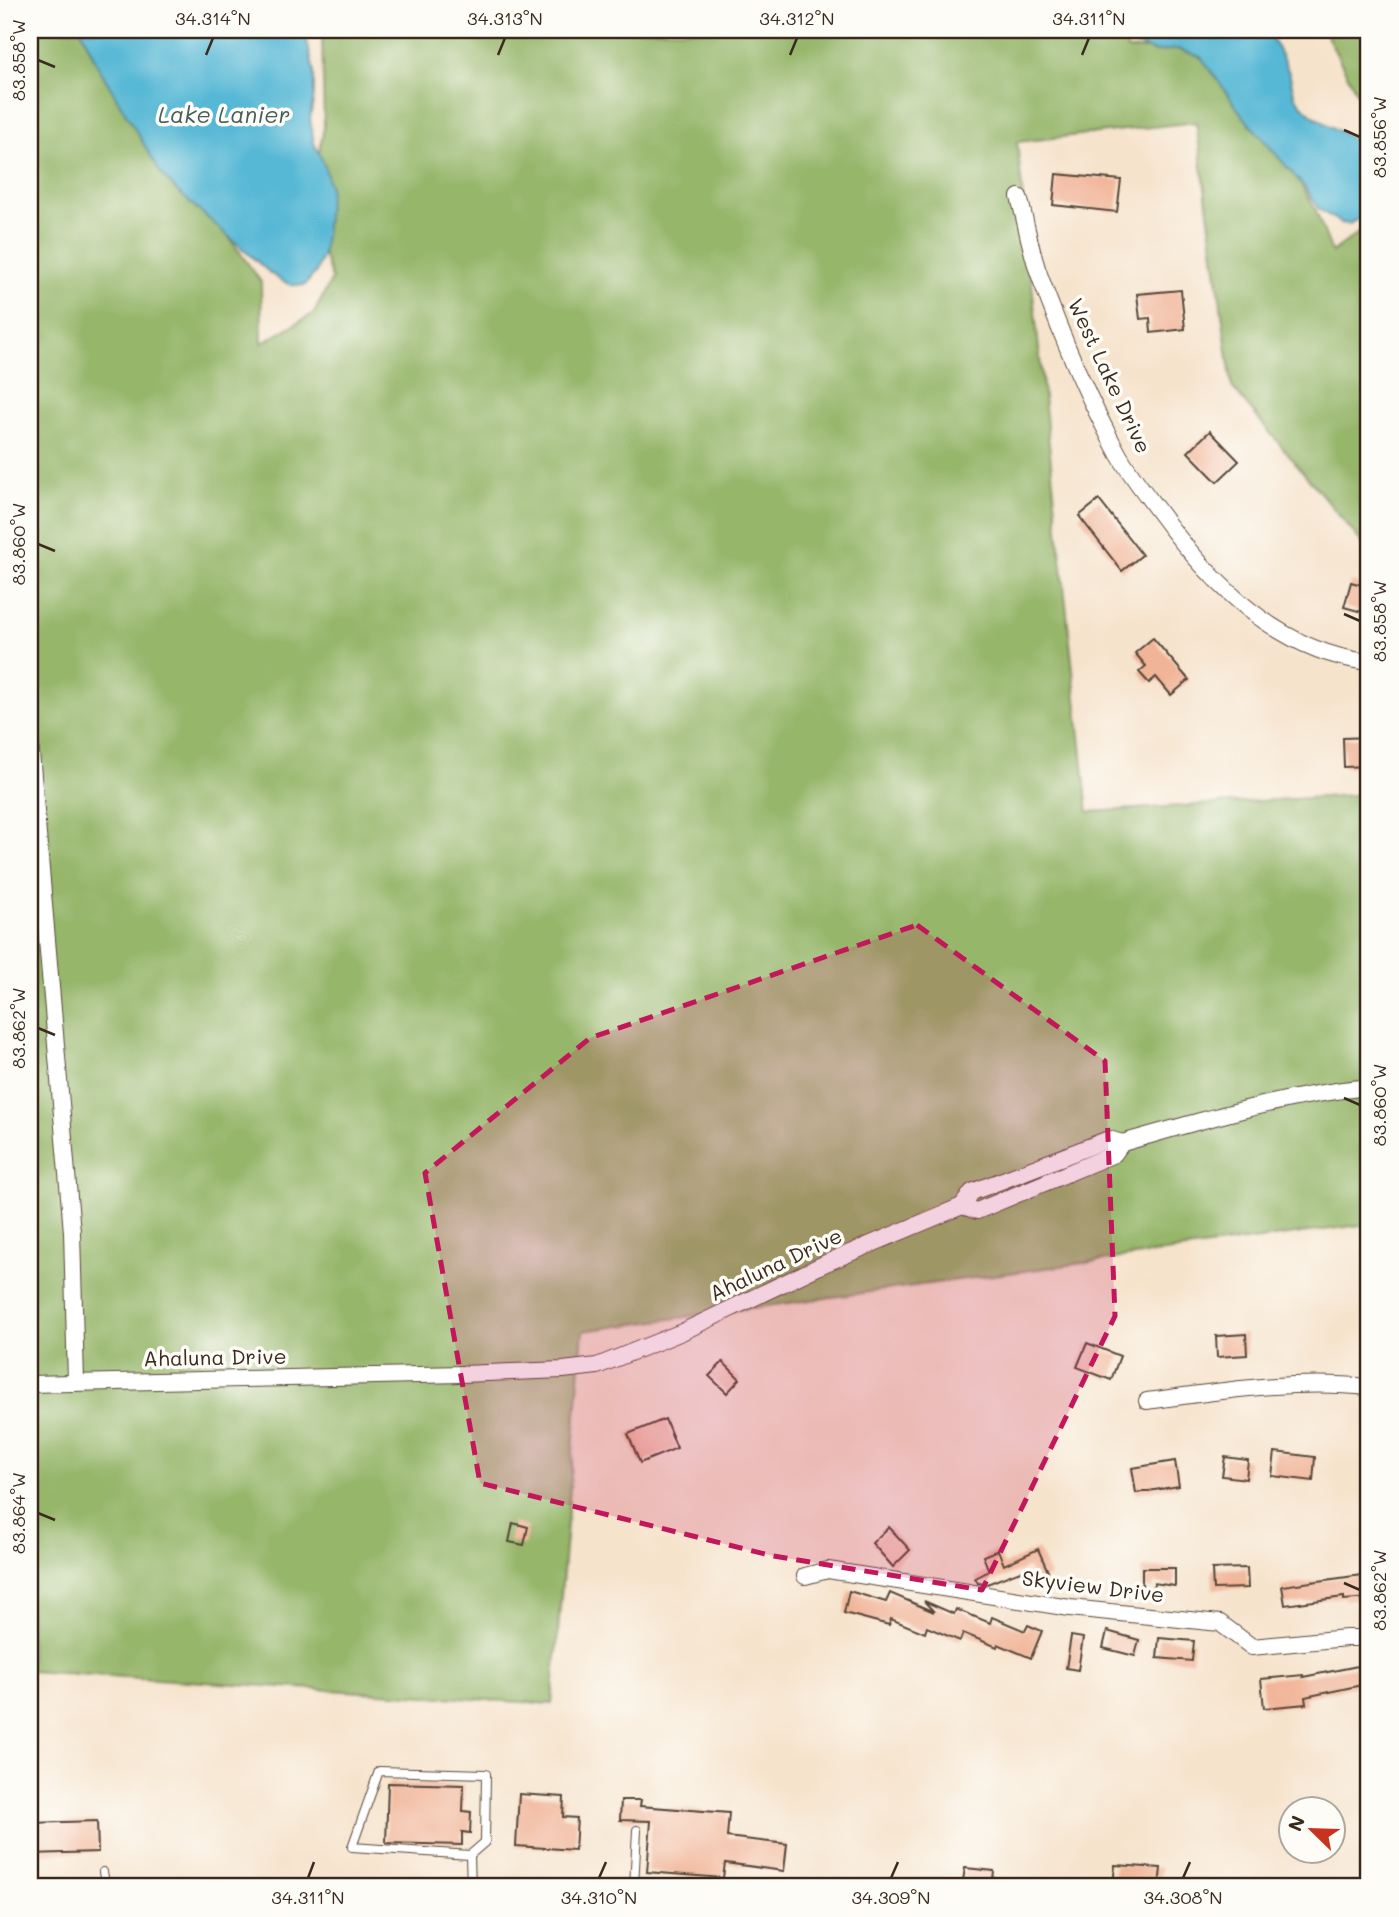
<svg xmlns="http://www.w3.org/2000/svg" width="1399" height="1917" viewBox="0 0 1399 1917" font-family="Mali,sans-serif">
	<rect width="100%" height="100%" fill="#fdfcf7"/>
	<filter id="ink" filterUnits="userSpaceOnUse"><feTurbulence type="fractalNoise" baseFrequency=".0143" numOctaves="2"/><feDisplacementMap in="SourceGraphic" scale="14" xChannelSelector="R" yChannelSelector="G"/><feConvolveMatrix kernelMatrix="1 2 1 2 8 2 1 2 1" color-interpolation-filters="sRGB"/></filter>
	<filter id="wash" filterUnits="userSpaceOnUse"><feTurbulence type="fractalNoise" baseFrequency=".00686" numOctaves="4" result="noise"/><feDisplacementMap in="SourceGraphic" scale="28" xChannelSelector="R" yChannelSelector="G"/><feGaussianBlur stdDeviation="1.57" result="paint"/><feColorMatrix in="noise" values="0 0 0 0 0 0 0 0 0 0 0 0 0 0 0 0 0 1.4 0 .05"/><feComposite in="paint" operator="in"/></filter>
	<g filter="url(#wash)">
		<rect width="100%" height="100%" fill="#f6e3cc"/>
		<g fill="#96b66a" stroke="#687044" stroke-width="2">
			<polygon points="30,30 81,30 261,282 262,343 314,313 332,279 308,210 324,127 322,30 1125,30 1127,50 1189,46 1264,120 1315,209 1332,252 1369,225 1369,551 1232,387 1196,122 1017,142 1088,812 1369,794 1369,1224 583,1331 552,1704 30,1671"/>
			<polygon points="1324,30 1369,30 1369,112 1364,107"/>
		</g>
		<g fill="#57b8d5" stroke="#49717a" stroke-width="2">
			<path d="M81 30H304L314 71V95L310 119 314 143 324 164 330 188 323 254 316 272 305 285C289 287 282 281 270 273L176 190 160 172 99 68Z"/>
			<path d="M1120 30H1264C1275 42 1283 57 1289 73 1292 81 1292 92 1297 99 1314 124 1347 131 1369 150V209L1362 217 1349 224 1341 223 1319 209 1306 189 1243 116 1201 57 1178 49 1155 52 1132 43Z"/>
		</g>
		<g id="blocks">
			<g fill="#f1b497">
				<polygon points="1056,174 1121,180 1117,212 1053,205"/>
				<polygon points="1181,290 1185,329 1151,333 1150,318 1140,319 1137,294"/>
				<polygon points="1210,431 1239,461 1217,482 1188,452"/>
				<polygon points="1099,500 1142,555 1122,571 1079,516"/>
				<polygon points="1351,582 1369,587 1369,614 1344,607"/>
				<polygon points="1153,638 1189,680 1171,695 1156,677 1149,683 1139,672 1146,666 1135,653"/>
				<polygon points="1369,737 1369,766 1344,767 1343,738"/>
				<polygon points="1246,1334 1247,1355 1217,1357 1216,1336"/>
				<polygon points="1087,1343 1120,1356 1111,1380 1077,1367"/>
				<polygon points="723,1362 740,1379 727,1393 709,1376"/>
				<polygon points="665,1419 677,1448 640,1463 628,1434"/>
				<polygon points="1275,1452 1315,1457 1313,1481 1272,1476"/>
				<polygon points="1225,1457 1248,1460 1246,1479 1222,1476"/>
				<polygon points="1175,1461 1179,1486 1136,1493 1132,1468"/>
				<polygon points="513,1523 528,1527 524,1545 509,1542"/>
				<polygon points="889,1527 910,1550 893,1567 872,1543"/>
				<polygon points="1038,1549 1050,1576 1035,1584 1028,1568 987,1584 978,1583 975,1578 989,1571 983,1556 998,1550 1004,1565"/>
				<polygon points="1142,1568 1175,1568 1175,1586 1154,1583 1153,1588 1142,1588"/>
				<polygon points="1247,1568 1248,1588 1213,1589 1212,1569"/>
				<polygon points="1369,1574 1369,1598 1344,1600 1344,1597 1285,1605 1282,1586"/>
				<polygon points="849,1591 886,1602 890,1593 934,1612 924,1601 954,1614 956,1609 990,1623 992,1617 1025,1631 1028,1625 1042,1631 1031,1658 998,1644 997,1647 963,1633 960,1641 927,1627 925,1633 891,1619 889,1625 844,1613"/>
				<polygon points="1107,1631 1139,1640 1135,1656 1103,1648"/>
				<polygon points="1071,1636 1083,1638 1078,1670 1066,1668"/>
				<polygon points="1159,1638 1194,1641 1192,1661 1157,1658"/>
				<polygon points="1358,1666 1362,1685 1305,1697 1306,1704 1264,1708 1261,1679 1303,1675 1303,1677"/>
				<polygon points="388,1783 464,1785 463,1811 471,1812 470,1833 462,1832 462,1845 386,1843"/>
				<polygon points="519,1794 564,1797 563,1817 577,1818 575,1850 516,1846"/>
				<polygon points="621,1800 641,1800 640,1806 729,1813 727,1837 787,1844 784,1871 725,1863 723,1878 647,1872 651,1821 620,1820"/>
				<polygon points="97,1821 98,1852 30,1854 30,1823"/>
				<polygon points="1115,1865 1161,1868 1159,1887 1113,1887"/>
				<polygon points="965,1868 994,1871 992,1887 962,1887"/>
			</g>
		</g>
	</g>
	<g filter="url(#ink)">
		<use href="#blocks" fill-opacity="0" stroke="#574638" stroke-width="2"/>
		<g fill="none" stroke-linecap="round" stroke-linejoin="round">
			<defs>
				<g id="lane">
					<polygon points="379,1771 486,1774 485,1842 470,1855 352,1847"/>
					<polyline points="470,1855 471,1887"/>
					<polyline points="103,1872 106,1887"/>
					<polyline points="634,1887 637,1830"/>
				</g>
				<g id="street">
					<path d="M1019 197C1026 222 1030 249 1039 274 1060 332 1089 401 1119 455 1130 474 1145 493 1159 512 1210 582 1278 652 1369 662"/>
					<polyline points="30,741 72,1232 76,1382"/>
					<path d="M962 1206 977 1211 1114 1154 1122 1143C1204 1120 1284 1095 1369 1087"/>
					<polyline points="30,1384 462,1374 563,1370 597,1366 682,1332 826,1263 962,1206 972,1192 1109,1139 1122,1143"/>
					<path d="M1147 1401C1221 1391 1294 1379 1369 1387"/>
					<polyline points="805,1576 828,1570 1070,1608 1220,1623 1252,1647 1346,1638 1369,1638"/>
				</g>
			</defs>
			<use href="#lane" stroke="#574638" stroke-width="10"/>
			<use href="#street" stroke="#574638" stroke-width="18"/>
			<use href="#lane" stroke="#fff" stroke-width="8"/>
			<use href="#street" stroke="#fff" stroke-width="16"/>
		</g>
	</g>
	<path fill="#c2185b" fill-opacity="0.2" stroke="#c2185b" stroke-width="5" stroke-dasharray="14 9" stroke-linejoin="round" d="M917 925 1105 1061 1115 1316 982 1590 773 1556 480 1483 425 1173 590 1038Z"/>
	<path fill="none" stroke="#3b2a1e" stroke-width="2.5" d="M206 55 213 38M498 55 505 38M790 55 797 38M1082 55 1089 38M38 60 55 67M1344 130 1360 137M38 544 55 551M1344 614 1360 621M38 1028 55 1035M1344 1098 1360 1105M38 1513 55 1520M1344 1583 1360 1590M308 1878 314 1862M599 1878 606 1862M891 1878 898 1862M1183 1878 1190 1862"/>
	<g text-anchor="middle" stroke-width="7" stroke-linejoin="round" paint-order="stroke">
		<g font-size="21" fill="#3b2a1e" stroke="#fdfcf7">
			<text transform="translate(1109 376) rotate(65)" y="7">West Lake Drive</text>
			<text transform="translate(776 1265) rotate(-25)" y="7">Ahaluna Drive</text>
			<text transform="translate(215 1358) rotate(-1)" y="7">Ahaluna Drive</text>
			<text transform="translate(1093 1587) rotate(7)" y="7">Skyview Drive</text>
		</g>
		<g font-size="23" font-style="italic" fill="#455c5e" stroke="#fdfcf7">
			<text x="224" y="123">Lake Lanier</text>
		</g>
	</g>
	<rect width="1399" height="1917" fill="none" stroke="#fdfcf7" stroke-width="77"/>
	<g transform="translate(1312 1830) rotate(293)"><circle r="33" fill="#fdfcf7" stroke="#afa8a0" stroke-width="2"/>
	<path d="M0-5L12 26L0 18L-12 26Z" fill="#c8321e"/>
	<text y="-10" font-size="19" font-weight="bold" text-anchor="middle" fill="#3b2a1e">N</text>
	</g>
	<rect x="38" y="38" width="1322" height="1840" fill="none" stroke="#3b2a1e" stroke-width="2.5"/>
	<g font-size="18" text-anchor="middle" fill="#3b2a1e">
		<text x="213" y="25">34.314°N</text>
		<text x="505" y="25">34.313°N</text>
		<text x="797" y="25">34.312°N</text>
		<text x="1089" y="25">34.311°N</text>
		<text transform="translate(19 60) rotate(-90)" y="6">83.858°W</text>
		<text transform="translate(1380 137) rotate(-90)" y="6">83.856°W</text>
		<text transform="translate(19 544) rotate(-90)" y="6">83.860°W</text>
		<text transform="translate(1380 621) rotate(-90)" y="6">83.858°W</text>
		<text transform="translate(19 1028) rotate(-90)" y="6">83.862°W</text>
		<text transform="translate(1380 1105) rotate(-90)" y="6">83.860°W</text>
		<text transform="translate(19 1513) rotate(-90)" y="6">83.864°W</text>
		<text transform="translate(1380 1590) rotate(-90)" y="6">83.862°W</text>
		<text x="308" y="1904">34.311°N</text>
		<text x="599" y="1904">34.310°N</text>
		<text x="891" y="1904">34.309°N</text>
		<text x="1183" y="1904">34.308°N</text>
	</g>
</svg>
